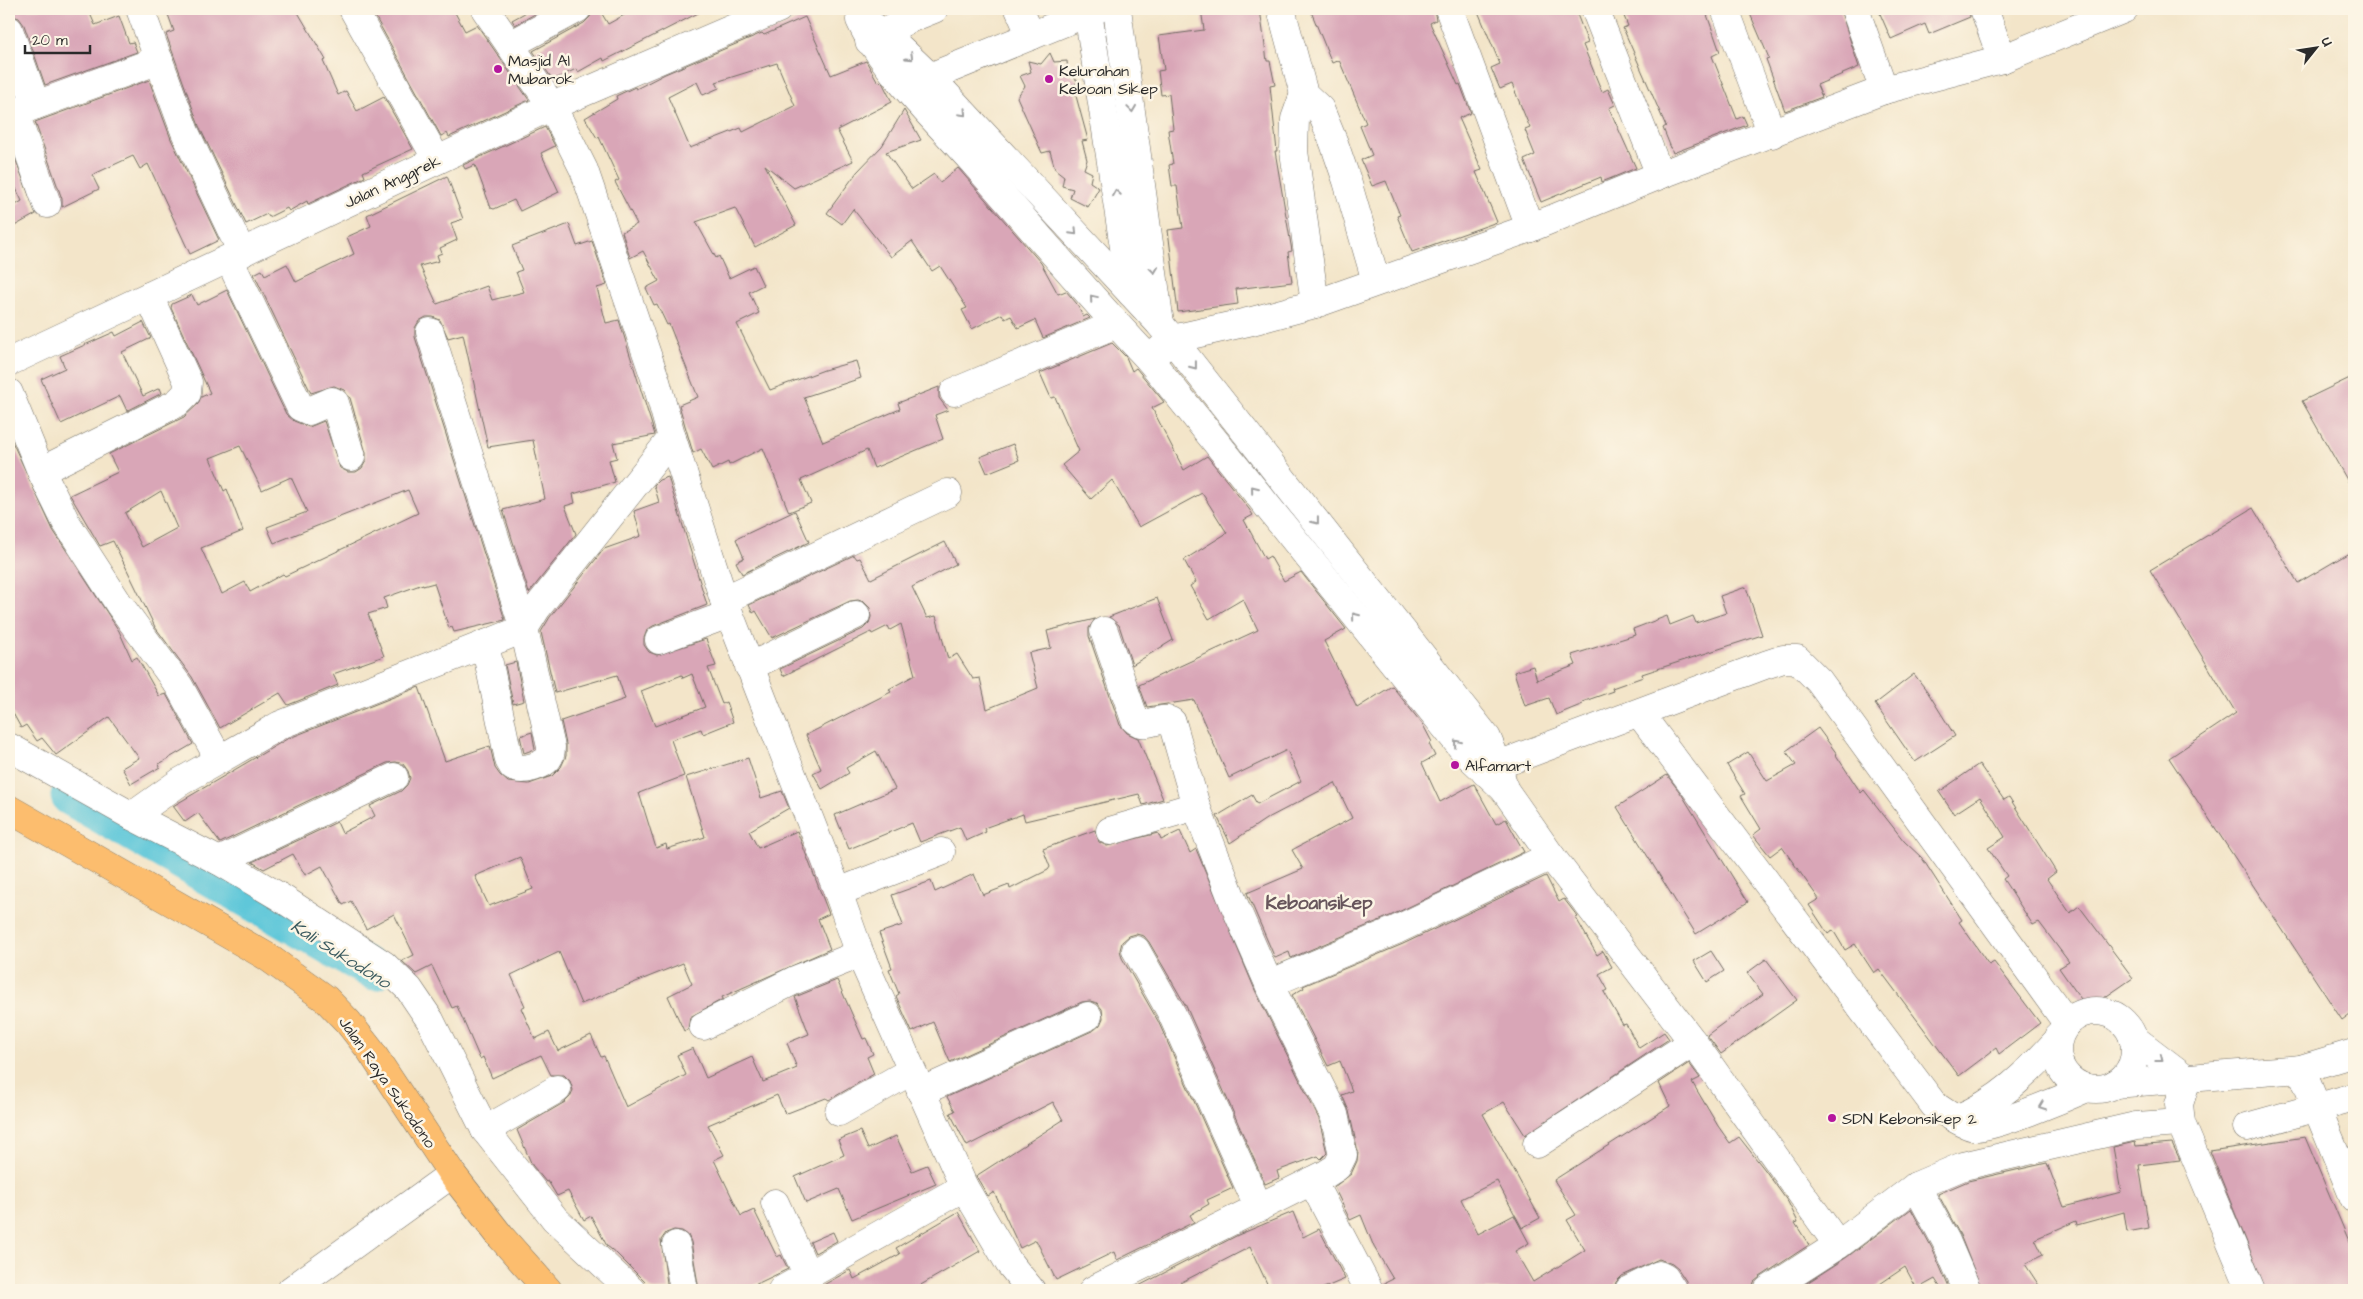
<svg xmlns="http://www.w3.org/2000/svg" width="2363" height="1299" viewBox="0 0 2363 1299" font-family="'Architects Daughter',sans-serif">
	<rect width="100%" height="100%" fill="#fcf5e5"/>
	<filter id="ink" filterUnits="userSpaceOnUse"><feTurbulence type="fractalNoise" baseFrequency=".02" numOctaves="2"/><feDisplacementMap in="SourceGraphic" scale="10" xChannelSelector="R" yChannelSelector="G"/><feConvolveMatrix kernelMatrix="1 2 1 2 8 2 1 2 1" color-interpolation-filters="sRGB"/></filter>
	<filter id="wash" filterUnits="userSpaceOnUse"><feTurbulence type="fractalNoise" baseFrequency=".0096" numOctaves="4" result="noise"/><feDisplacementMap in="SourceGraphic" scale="20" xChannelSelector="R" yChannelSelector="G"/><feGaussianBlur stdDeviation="1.12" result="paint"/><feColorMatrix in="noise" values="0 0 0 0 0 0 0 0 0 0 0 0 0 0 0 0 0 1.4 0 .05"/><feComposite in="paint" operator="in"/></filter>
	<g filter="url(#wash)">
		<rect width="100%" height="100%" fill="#f3e5c9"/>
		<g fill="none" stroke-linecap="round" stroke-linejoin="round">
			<polyline stroke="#5ec7d9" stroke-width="39" points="70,796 374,971"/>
		</g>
		<g id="blocks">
			<g fill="#d9a6b7" fill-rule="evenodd">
				<polygon points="9,9 88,9 95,25 119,16 129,43 133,42 137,52 45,85 24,25 19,18 9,15"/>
				<polygon points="166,9 296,9 326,60 323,61 338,95 346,91 357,111 384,97 413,149 363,172 365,177 308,204 307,201 289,211 287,208 269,217 267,214 246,224 199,126 166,34 174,31"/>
				<polygon points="371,9 453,9 465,31 477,25 529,100 449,137 447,133 441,136"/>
				<polygon points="532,9 544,9 515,25 512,20"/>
				<polygon points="593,9 599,9 608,24 635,9 706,9 604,61 603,58 578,72 576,69 553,80 533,51 584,23 590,17"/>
				<polygon points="1201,9 1260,9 1267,61 1270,61 1275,85 1270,86 1277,151 1275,151 1292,251 1288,252 1292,282 1236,289 1238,304 1178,312 1168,230 1183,228 1177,186 1172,186 1169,165 1173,164 1168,130 1173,129 1169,94 1161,95 1158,71 1164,70 1159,36 1204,30"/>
				<polygon points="1310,9 1434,9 1436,20 1430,23 1458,85 1460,84 1471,113 1459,118 1482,170 1476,172 1497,222 1412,252 1397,216 1400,215 1386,181 1372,186 1361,160 1372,155 1360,126 1366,123 1339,60 1332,63"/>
				<polygon points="1477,9 1575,9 1588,43 1583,45 1602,92 1608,89 1615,105 1609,108 1636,168 1602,182 1601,177 1541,202 1524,160 1535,155 1525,130 1530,128 1512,84 1500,89 1491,68 1500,64"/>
				<polygon points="1621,9 1705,9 1720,52 1712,56 1737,119 1743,116 1747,125 1673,153 1663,128 1666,126 1623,28 1628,26"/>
				<polygon points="1748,9 1840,9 1859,67 1817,85 1822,97 1785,111 1766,59 1769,58"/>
				<polygon points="1878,9 1969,9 1970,17 1929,34 1925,24 1891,39"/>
				<path d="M805 17 831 75 866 61 878 82 880 81 883 84 892 102 837 130 853 161 794 188 765 165 796 225 755 247 735 208 696 222 716 258 719 256 729 278 754 266 763 285 749 292 759 313 737 324 770 390 824 370 856 361 861 378 804 397 823 442 900 409 898 403 939 387V398L948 410 935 415 943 439 874 468 867 450 801 480 811 503 789 512 763 448 729 465 728 462 712 470 701 449 693 453 679 405 698 397 669 324 667 325 657 304 654 305 646 288 659 281 643 251 630 258 622 232 637 224 615 182 619 180 599 137 597 138 585 118 617 99 616 96 635 87 636 89 665 74 762 33 764 35ZM777 63 795 106 743 132 741 128 690 148 668 97 697 82 703 95 719 88 716 82Z"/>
				<polygon points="1050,53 1054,62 1067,61 1068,73 1079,82 1073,85 1088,140 1082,141 1087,160 1084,169 1092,173 1090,182 1099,188 1088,207 1070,198 1073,189 1062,186 1064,176 1055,169 1050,151 1042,153 1017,97 1025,86 1020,76 1031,72 1028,61 1041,64"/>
				<polygon points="149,80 171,139 219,240 190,254 148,164 140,169 133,156 92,175 99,189 62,207 62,199 35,122"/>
				<polygon points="904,110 921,140 886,152 912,189 934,174 940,183 958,168 1041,263 1058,294 1066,291 1077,304 1083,317 1087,315 1090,318 1043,338 1035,320 1018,328 1011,316 1005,319 1002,314 972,329 962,310 967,308 940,266 932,271 912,241 891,257 853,209 842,224 827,213 857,172 882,146"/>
				<polygon points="545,127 555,146 541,153 559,192 520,211 514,200 494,209 491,208 475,165 465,169 463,165"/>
				<polygon points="9,142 36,214 9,229 9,209 22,201 9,174"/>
				<path d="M447 176 463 219 451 223 457 240 440 248 442 253 437 255 439 261 420 266 437 304 487 286 492 300 524 292 516 272 522 270 512 246 569 224 577 246 592 241 607 285 597 288 606 323 619 320 655 435 613 443 617 458 609 460 615 482 573 494 575 503 565 506 576 534 529 593 503 510 545 499 533 440 488 447 463 334 448 338 440 320 433 317H426L419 321 415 328V337L505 620 454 632 452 627 449 628 434 583 423 586V584L384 598 387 608 368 614 384 656 333 674 338 685 288 705 280 693 220 728 192 677 155 627 113 541 100 546 70 495 118 472 109 454 184 417 198 404 201 397 210 393 171 308 172 304 192 295 197 305 227 290 286 414 294 421 309 427 324 421 340 468 348 472H356L362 468 366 461V453L350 398 344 390 334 386 311 393 254 274 262 270 265 275 287 264 296 282 354 254 347 237 371 226 367 215ZM240 446 262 490 291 477 307 512 267 527 274 543 408 490 418 513 285 576 283 574 250 592 245 582 222 594 201 548 243 531 227 489 224 491 210 458ZM161 491 177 528 142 547 125 513Z"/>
				<polygon points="143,322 151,338 122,352 143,396 160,388 162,393 127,411 120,396 61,424 41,379 65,368 60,356 114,332 116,336"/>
				<polygon points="1112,343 1126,357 1132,371 1136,368 1164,402 1152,408 1184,470 1207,456 1249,509 1253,515 1244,520 1265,559 1270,556 1284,581 1301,572 1346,629 1324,641 1357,708 1392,686 1423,725 1432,742 1429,744 1435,756 1422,763 1440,802 1474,784 1496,824 1506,819 1524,852 1390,916 1291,958 1289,952 1275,958 1247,893 1303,869 1292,850 1352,818 1335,783 1266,819 1230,843 1217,816 1252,795 1257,804 1301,781 1287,750 1229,778 1194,700 1147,707 1139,685 1258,630 1243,599 1209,619 1190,586 1196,582 1184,560 1227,533 1202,493 1139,527 1112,480 1091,499 1062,465 1079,451 1055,397 1051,398 1040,373"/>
				<polygon points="2354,376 2354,492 2302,401"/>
				<polygon points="9,435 53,530 119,631 132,660 137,657 159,696 166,694 193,744 159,764 160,767 131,784 122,768 139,758 109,717 56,755 42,738 37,741 26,725 21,728 9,706"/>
				<polygon points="1013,444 1019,460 987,473 980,457"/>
				<path d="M668 477 707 605 653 626 647 630 644 638V645L649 652 657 655 706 639 716 666 708 668 722 704 726 702 733 722 703 734 701 729 671 740 684 776 639 793 656 848 666 844 667 849 705 837 686 777 748 758 761 798 782 791 789 808 749 831 758 848 797 831 829 914 818 919 830 949 722 997 723 999 690 1017 688 1029 684 1031 668 996 692 984 683 963 581 1004 559 952 511 975 525 1006 521 1008 535 1039 549 1032 558 1051 591 1035 601 1057 604 1056 626 1107 686 1075 677 1055 693 1048 706 1078 752 1057 763 1082 797 1068 787 1043 809 1034 795 997 837 980 863 1039 866 1038 873 1054 867 1057 874 1074 829 1100 826 1098 785 1114 777 1095 708 1125 724 1155 714 1160 741 1216 754 1210 777 1257 781 1255 788 1269 744 1290H699L691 1242 688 1235 682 1231 674 1230 666 1233 661 1240 668 1290H653L616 1253 607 1246 591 1216 584 1220 568 1191 557 1196 548 1181 546 1182 532 1165 517 1130 565 1102 570 1097 573 1090 570 1081 564 1075H551L541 1055 492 1078 483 1057 480 1059 457 1006 452 1008 432 966 416 974 402 961 414 955 394 914 366 929 351 901 343 905 322 866 305 875 293 854 264 869 252 862 337 822 342 833 375 816 370 806 401 791 407 785 410 778 408 771 403 764 396 762 387 763 220 843 198 813 185 822 173 806 287 739 419 687 445 761 490 746 495 768 500 775 508 782 529 784 552 776 561 767 566 756V744L561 721 625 699 617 675 555 693 541 632 550 617 604 549 641 536 634 511 659 502 654 485 659 480ZM692 674 705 707 655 726 641 691 682 675 683 678ZM520 857 533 889 489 906 475 876Z"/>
				<polygon points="2253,508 2298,583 2354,550 2354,1011 2342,1020 2169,758 2236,713 2150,570"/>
				<polygon points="795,511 809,542 742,574 736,562 744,558 736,539"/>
				<polygon points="945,542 956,564 912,587 927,618 936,616 948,659 957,654 973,679 980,678 987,709 1038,688 1029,653 1051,648 1047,631 1095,619 1089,628 1089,636 1120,725 1127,733 1138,738 1163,799 1143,805 1139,794 1025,821 1023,814 984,828 986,832 966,841 960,827 920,842 912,823 849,849 835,815 895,789 876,751 846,768 849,773 822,789 813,773 821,769 806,735 891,692 889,689 915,675 901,624 890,630 888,626 872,634 871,632 783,676 780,669 863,629 869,623 871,617 870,608 864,602 858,600 850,601 772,638 756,611 753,613 749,605 854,555 857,559 860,558 871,579"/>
				<polygon points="1746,587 1762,635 1642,674 1643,677 1612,688 1613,691 1582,702 1583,704 1556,715 1549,698 1525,706 1514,672 1533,666 1537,680 1576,665 1572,655 1635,635 1633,629 1667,616 1670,625 1693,616 1696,623 1726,613 1720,596"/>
				<polygon points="1157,598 1173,640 1132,665 1119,625 1109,617"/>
				<polygon points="516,662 524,701 513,704 505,665"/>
				<polygon points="1914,674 1927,691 1955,736 1915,762 1875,704"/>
				<polygon points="1818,728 1837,754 1836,755 1861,793 1864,790 1904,841 1922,858 1962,920 1959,922 1989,965 1994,962 2040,1023 1999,1054 1996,1048 1959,1076 1879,969 1874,973 1855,944 1845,950 1833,930 1828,934 1809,905 1819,899 1782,847 1770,856 1753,835 1761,829 1741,796 1745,794 1727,765 1748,752 1767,781 1796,765 1786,751"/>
				<polygon points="532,732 535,749 524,753 520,736"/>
				<polygon points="1979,764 2004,800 2009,797 2056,872 2047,879 2070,913 2079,906 2133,978 2088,1009 2059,968 2069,962 2039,922 2033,925 2003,879 2007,876 1988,848 2005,837 1980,797 1954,814 1939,792"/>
				<polygon points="1667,775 1682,795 1748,902 1696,934 1617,807"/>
				<polygon points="1095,830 1099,842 1107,846 1158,833 1161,840 1180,831 1190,853 1196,849 1255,990 1319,1119 1327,1153 1321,1159 1318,1156 1277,1171 1279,1178 1265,1184 1186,1006 1149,942 1144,936 1136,934 1129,936 1122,942 1120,950 1122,958 1158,1021 1233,1188 1207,1200 1209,1204 1190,1215 1194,1222 1117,1260 1114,1252 1056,1280 1036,1240 1020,1248 994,1192 988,1196 976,1176 1063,1120 1053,1102 967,1146 950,1113 955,1111 947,1097 1094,1030 1100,1025 1103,1018 1102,1009 1097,1003 1090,1001 1082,1002 950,1062 933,1022 912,1032 896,996 899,994 889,969 892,968 879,933 903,925 892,895 931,881 935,892 974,874 983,895 1009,885 1010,889 1048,870 1050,867 1043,849"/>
				<polygon points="1546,876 1559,902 1564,899 1578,917 1576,918 1597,955 1603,951 1612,967 1599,974 1608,990 1604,992 1623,1025 1626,1024 1639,1048 1664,1032 1669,1039 1525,1135 1504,1102 1483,1114 1540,1218 1522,1228 1497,1181 1461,1199 1478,1234 1514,1215 1529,1243 1515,1251 1533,1282 1585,1250 1567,1220 1576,1215 1554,1180 1670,1106 1659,1083 1689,1063 1700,1078 1692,1082 1718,1126 1730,1143 1739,1137 1765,1170 1788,1202 1798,1222 1795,1223 1809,1245 1760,1277 1754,1282 1752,1290 1688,1290 1686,1281 1678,1269 1672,1264 1659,1259 1622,1276 1616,1282 1614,1290 1385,1290 1383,1284 1393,1279 1374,1247 1361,1215 1350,1220 1334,1187 1351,1174 1357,1161 1358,1152 1349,1111 1342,1095 1352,1091 1340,1061 1328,1066 1292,995 1304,988 1303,986 1403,944"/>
				<polygon points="1711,951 1724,971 1707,982 1694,961"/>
				<polygon points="1766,959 1797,1000 1721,1054 1707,1035 1763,994 1747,973"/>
				<polygon points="860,1131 868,1149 896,1136 912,1171 927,1165 936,1184 852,1219 839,1189 806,1203 795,1177 844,1155 838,1140"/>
				<polygon points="2305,1137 2354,1253 2354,1290 2266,1290 2210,1151"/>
				<polygon points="2135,1142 2136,1146 2172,1143 2180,1160 2139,1165 2149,1228 2127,1232 2124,1212 2077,1225 2076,1221 2035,1239 2043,1255 2025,1264 2042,1290 1982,1290 1960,1235 1938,1194 1968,1181 2047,1163 2064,1207 2121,1192 2113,1147"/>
				<polygon points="1911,1209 1932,1248 1950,1290 1942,1290 1935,1279 1917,1289 1905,1267 1871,1290 1796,1290 1847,1257"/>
				<polygon points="958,1212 980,1251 912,1290 821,1290 820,1287 850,1270 854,1279 900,1254 896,1248"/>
				<polygon points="1293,1212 1303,1237 1319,1229 1345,1279 1319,1290 1270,1290 1250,1247 1178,1284 1182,1290 1131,1290 1238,1235"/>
				<polygon points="833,1232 837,1241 815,1253 810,1242"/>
			</g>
		</g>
	</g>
	<g filter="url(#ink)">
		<use href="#blocks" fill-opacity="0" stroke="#716c62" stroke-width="1"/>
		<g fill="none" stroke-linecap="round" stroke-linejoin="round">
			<defs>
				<g id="minor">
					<polyline points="140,9 185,132 242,253"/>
					<polyline points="353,9 437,160"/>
					<polyline points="485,9 552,106 584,170 656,381 672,438 724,600 838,892 860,954 964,1187 1009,1263 1031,1290"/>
					<polyline points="1019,9 1031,36"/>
					<polyline points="1117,9 1160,324"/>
					<polyline points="1281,9 1304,94 1320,109 1334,143 1347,181 1376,281"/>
					<polyline points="1449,9 1530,228"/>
					<polyline points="1595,9 1660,175"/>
					<polyline points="1725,9 1772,134"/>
					<polyline points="1855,9 1884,90"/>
					<polyline points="1984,9 2002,59"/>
					<polyline points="1088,12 1131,293"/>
					<path d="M860 20C881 68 939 123 975 164 1033 229 1089 296 1149 359L1466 753 1504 789 1551 856 1693 1042 1838 1245"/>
					<polyline points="871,25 883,32 930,77 1160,324 1487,738 1498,765 1504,789"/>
					<polyline points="9,30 36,105"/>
					<polyline points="869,41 909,19 934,9"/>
					<polyline points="510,45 577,9"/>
					<polyline points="915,87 930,77 1097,9"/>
					<polyline points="1304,94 1295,119 1294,151 1315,304"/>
					<polyline points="15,113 47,204"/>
					<polyline points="9,115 159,60"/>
					<polyline points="229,259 300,407 309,411 332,401 335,403 351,457"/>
					<path d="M430 332 524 629 551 747C551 748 551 754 550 755 546 766 522 772 513 767L509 760 485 644"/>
					<polyline points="1149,359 1173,339 1252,321 1315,304 1530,228 1660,175 1884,90 2002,59 2124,9"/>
					<polyline points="9,362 552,106 778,9"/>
					<polyline points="954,392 1116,324"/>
					<polyline points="9,393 41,471 66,522 119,604 179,686 219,759"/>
					<polyline points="41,471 177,403 187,393 188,382 149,296"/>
					<polyline points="724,600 948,493"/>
					<polyline points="659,640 729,614"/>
					<polyline points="749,667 856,615"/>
					<path d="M1640 714 1934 1105C1944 1112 1962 1124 1974 1127 1989 1130 2069 1096 2087 1088"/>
					<polyline points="9,747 132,816 219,861 280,897 384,965 409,989 430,1020 485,1130 555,1219 631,1290"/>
					<polyline points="1485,772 1498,765 1765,665 1783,659 1797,659 1819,681 2067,1023"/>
					<polyline points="132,816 180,782 280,725 524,629 537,608 672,438"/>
					<polyline points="1110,831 1196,806"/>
					<polyline points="219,861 394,777"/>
					<polyline points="838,892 941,852"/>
					<polyline points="1136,950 1172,1014 1259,1208"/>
					<polyline points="1269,984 1396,930 1551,856"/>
					<circle cx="2096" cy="1050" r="39"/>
					<polyline points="703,1026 795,980 860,954"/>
					<polyline points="2133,1038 2187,1079"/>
					<polyline points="2301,1069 2354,1198"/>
					<polyline points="2187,1079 2179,1104 2181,1123 2251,1290"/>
					<polyline points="2115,1084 2301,1069 2354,1053"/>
					<polyline points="921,1092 1088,1016"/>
					<polyline points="839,1112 911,1071"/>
					<path d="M1958 1118C1997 1103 2029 1072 2057 1041"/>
					<polyline points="2247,1127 2354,1097"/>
					<polyline points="485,1130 557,1089"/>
					<polyline points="1537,1144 1693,1042"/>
					<polyline points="1312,1181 1369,1290"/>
					<polyline points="1916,1186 1946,1241 1967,1290"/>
					<polyline points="775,1203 808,1276"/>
					<polyline points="676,1245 684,1290"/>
					<polyline points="291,1290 452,1174"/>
					<polyline points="782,1290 964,1187"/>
					<path d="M1093 1290 1326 1174 1337 1167 1343 1155 1334 1114 1269 984 1234 904 1196 806 1172 722C1161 714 1146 730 1135 720L1104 631"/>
					<polyline points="1629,1290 1659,1275 1665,1278 1673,1290"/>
					<polyline points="1768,1290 1838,1245 1916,1186 1963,1166 2136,1126 2181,1123"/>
				</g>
				<polyline id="major" points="9,809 266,956 326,999 348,1022 370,1050 452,1174 501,1237 548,1290"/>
			</defs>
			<use href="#minor" stroke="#716c62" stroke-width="29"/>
			<use href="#major" stroke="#716c62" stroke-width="29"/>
			<use href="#minor" stroke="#fff" stroke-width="28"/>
			<use href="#major" stroke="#fcbd6e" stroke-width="28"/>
		</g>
		<defs><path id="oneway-chevron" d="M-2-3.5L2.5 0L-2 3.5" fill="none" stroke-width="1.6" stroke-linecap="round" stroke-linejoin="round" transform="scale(1.25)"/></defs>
		<g stroke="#a0a0a0">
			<use href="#oneway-chevron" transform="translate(910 57) rotate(44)"/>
			<use href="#oneway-chevron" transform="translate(1132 109) rotate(82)"/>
			<use href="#oneway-chevron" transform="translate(963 113) rotate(47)"/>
			<use href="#oneway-chevron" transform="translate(1116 193) rotate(-99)"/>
			<use href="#oneway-chevron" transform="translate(1074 232) rotate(47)"/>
			<use href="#oneway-chevron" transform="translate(1154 270) rotate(84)"/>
			<use href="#oneway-chevron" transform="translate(1093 298) rotate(-130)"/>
			<use href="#oneway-chevron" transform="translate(1194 366) rotate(52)"/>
			<use href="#oneway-chevron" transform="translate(1254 489) rotate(-129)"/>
			<use href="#oneway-chevron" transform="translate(1316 521) rotate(52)"/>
			<use href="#oneway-chevron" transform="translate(1355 616) rotate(-129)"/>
			<use href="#oneway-chevron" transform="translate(1457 743) rotate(-129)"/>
			<use href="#oneway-chevron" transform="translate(2160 1059) rotate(38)"/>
			<use href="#oneway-chevron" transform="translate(2042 1106) rotate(159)"/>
		</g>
	</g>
	<g fill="#b5179e" stroke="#fcf5e5" stroke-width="2">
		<circle cx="498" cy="69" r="5"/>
		<circle cx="1049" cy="79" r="5"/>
		<circle cx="1455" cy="765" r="5"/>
		<circle cx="1832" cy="1118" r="5"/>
	</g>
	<g text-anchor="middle" stroke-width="5" stroke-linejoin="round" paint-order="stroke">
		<g font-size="16" fill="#2b2b2b" stroke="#fcf5e5" text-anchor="start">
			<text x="508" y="66">Masjid Al<tspan x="508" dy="18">Mubarok</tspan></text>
			<text x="1059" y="76">Kelurahan<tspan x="1059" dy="18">Keboan Sikep</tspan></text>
			<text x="1465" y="771">Alfamart</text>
			<text x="1842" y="1124">SDN Kebonsikep 2</text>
		</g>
		<g font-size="16" fill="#2b2b2b" stroke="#fcf5e5">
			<text transform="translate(392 181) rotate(-25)" y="6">Jalan Anggrek</text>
			<text transform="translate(388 1082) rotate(55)" y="6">Jalan Raya Sukodono</text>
		</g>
		<g font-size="18" font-style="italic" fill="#3a5a5f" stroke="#fcf5e5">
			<text transform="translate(341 954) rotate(32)" y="6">Kali Sukodono</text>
		</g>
		<g font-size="19" font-weight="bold" fill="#68565c" stroke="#fcf5e5">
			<text x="1319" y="909">Keboansikep</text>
		</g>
	</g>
	<rect width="2363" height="1299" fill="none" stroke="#fcf5e5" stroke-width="30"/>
	<g transform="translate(2316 48) rotate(60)" stroke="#fcf5e5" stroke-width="4" paint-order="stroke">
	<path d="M0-4L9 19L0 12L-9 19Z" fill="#2b2b2b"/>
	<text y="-8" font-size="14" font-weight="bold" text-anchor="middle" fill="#2b2b2b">U</text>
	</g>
	<path d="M25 45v8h65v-8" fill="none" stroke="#2b2b2b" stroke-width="2.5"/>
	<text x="32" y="45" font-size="15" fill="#2b2b2b" stroke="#fcf5e5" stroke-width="4" paint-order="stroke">20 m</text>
</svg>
